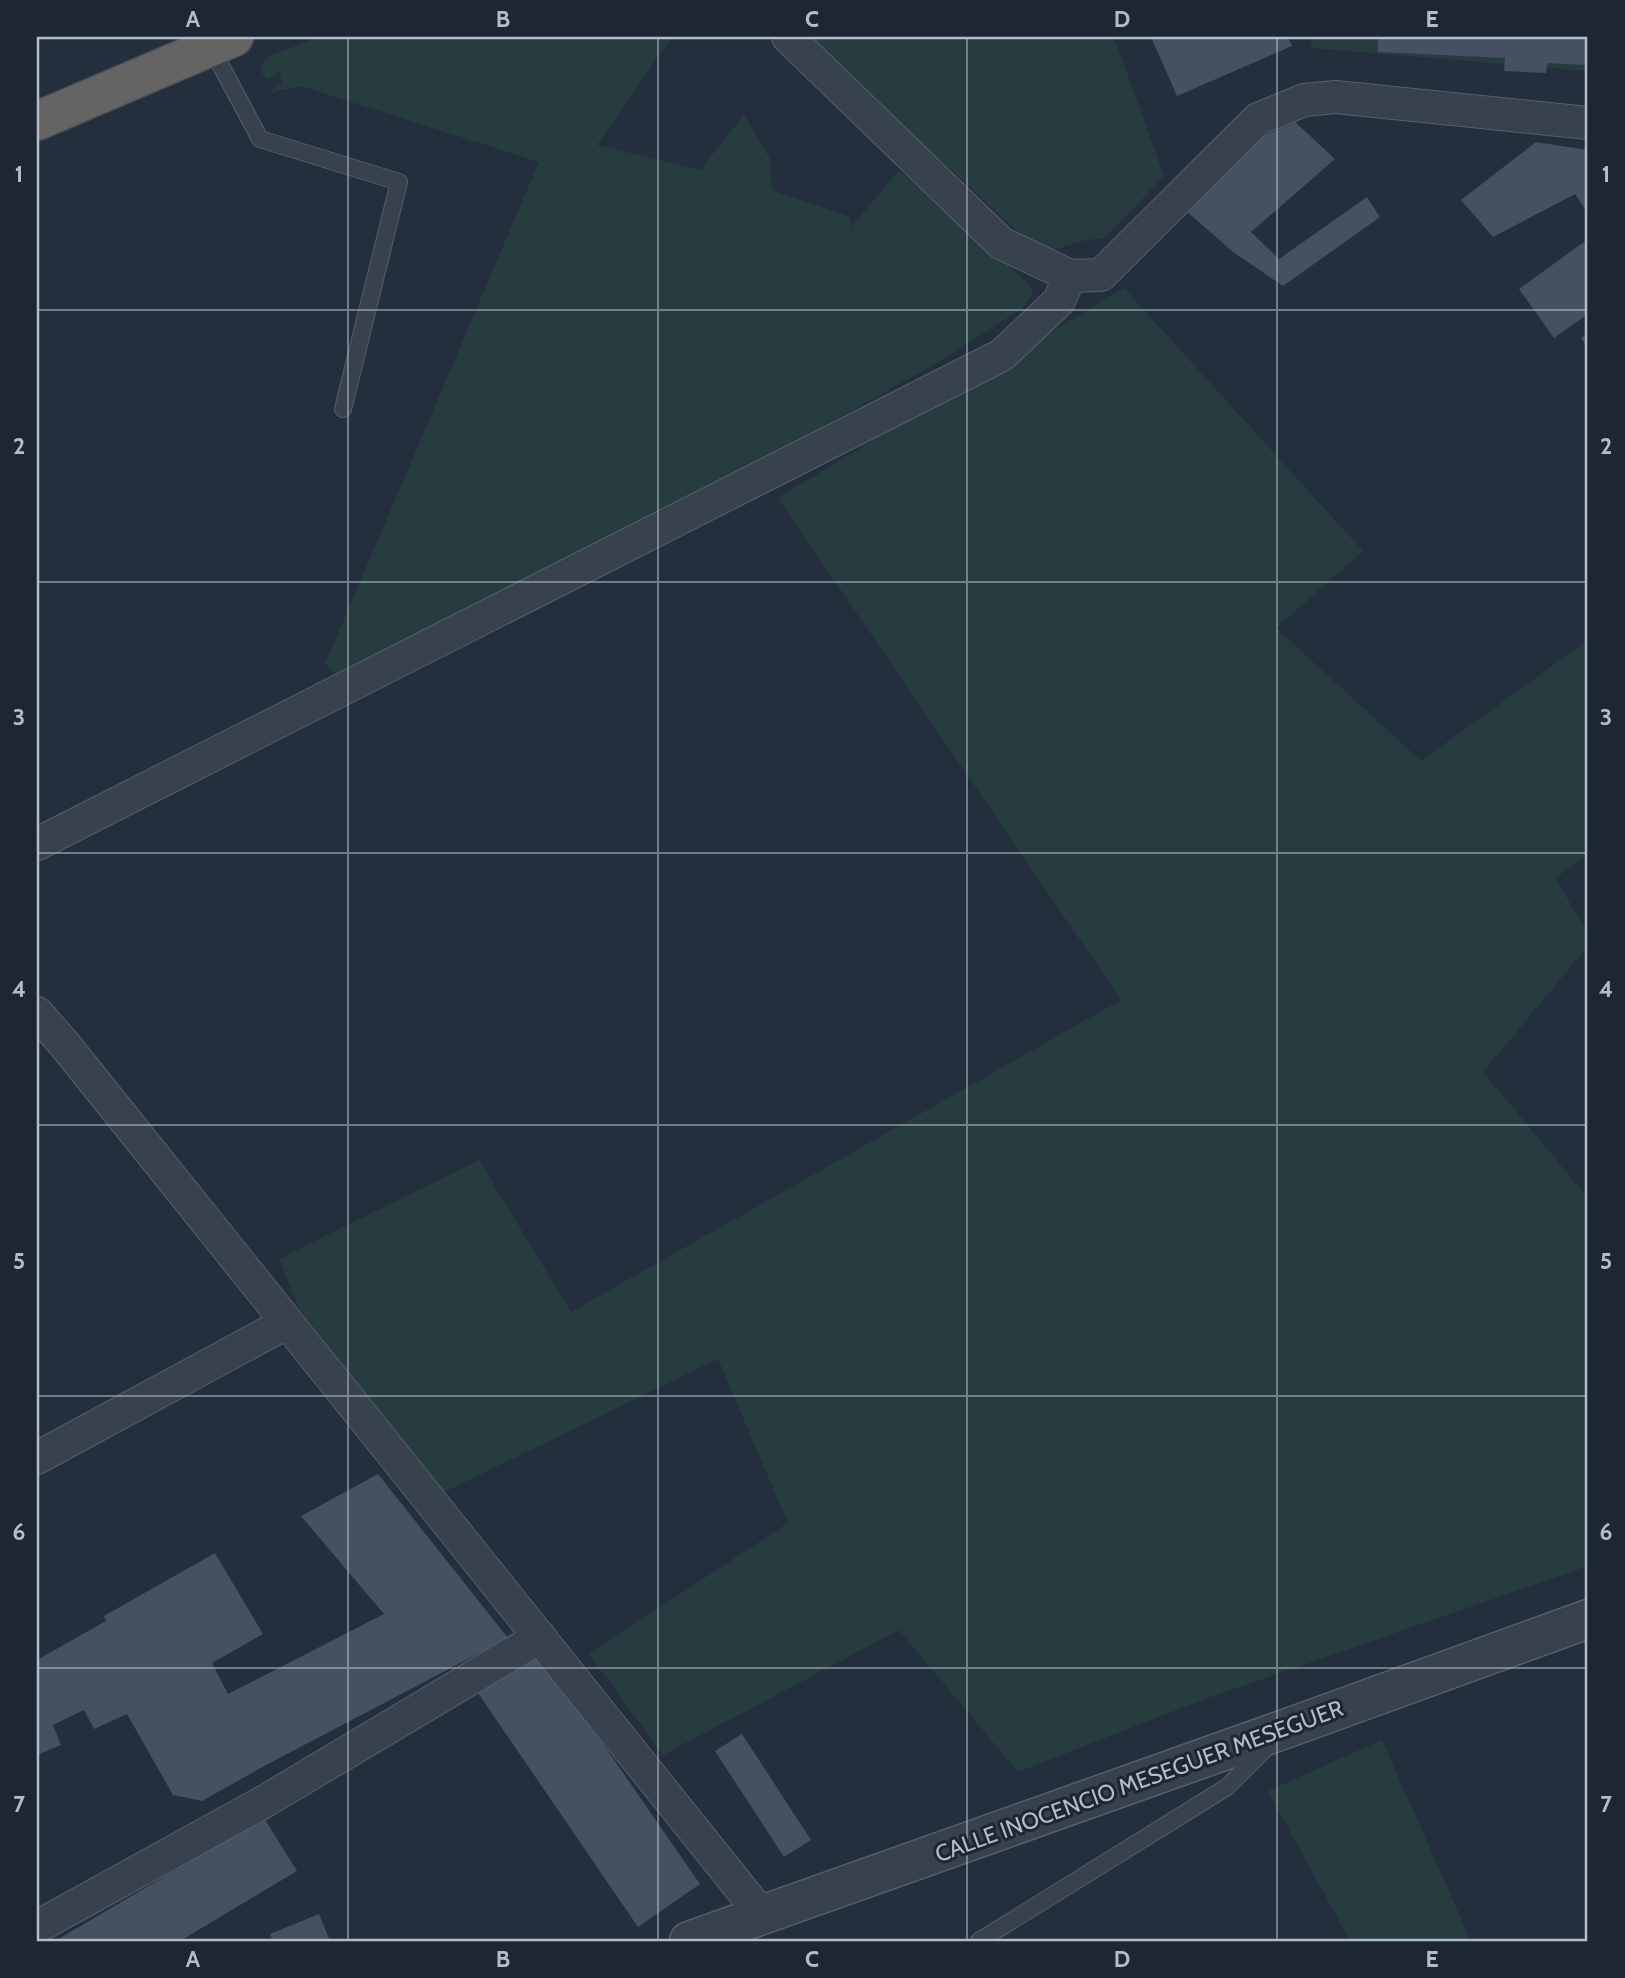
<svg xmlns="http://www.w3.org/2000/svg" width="1625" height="1978" viewBox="0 0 1625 1978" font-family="Cabin,sans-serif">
	<rect width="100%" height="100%" fill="#242f3e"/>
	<g fill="#263c3f">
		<polygon points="318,37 672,37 597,145 700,170 744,115 770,159 772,190 850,217 851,227 899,170 1029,284 1033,294 1023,308 942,360 736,475 336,673 325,664 539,162 301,86 270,92 282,82 279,71 266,80 260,69 265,58"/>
		<polygon points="807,37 1114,37 1164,176 1105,238 1086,240 1049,251 1024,237"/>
		<polygon points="1312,37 1588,37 1588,71 1311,48"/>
		<polygon points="1124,288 1363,551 1276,628 1421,761 1588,640 1588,855 1555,878 1588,933 1588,946 1483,1072 1588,1198 1588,1566 1202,1700 1018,1772 899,1630 663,1755 589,1654 788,1523 718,1359 444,1492 300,1310 279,1259 479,1160 571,1312 1121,1000 778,498"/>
		<polygon points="1382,1740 1471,1941 1350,1941 1268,1791"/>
	</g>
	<g fill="#455162">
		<polygon points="1151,37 1288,37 1292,46 1177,96"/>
		<polygon points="1378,37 1588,37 1588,65 1547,63 1546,73 1504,71 1505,58 1378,52"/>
		<polygon points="1295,122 1335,159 1251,232 1279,259 1367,197 1380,217 1283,286 1233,252 1185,210 1248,143"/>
		<polygon points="1536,142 1588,150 1588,214 1575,194 1493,237 1461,200"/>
		<polygon points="1588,239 1588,314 1554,338 1519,289"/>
		<polygon points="1588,333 1588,348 1581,338"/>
		<polygon points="378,1474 508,1638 268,1764 202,1801 173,1795 127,1714 94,1729 84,1710 53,1725 61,1745 37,1755 37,1660 106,1621 104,1616 215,1553 263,1634 212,1663 228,1694 384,1614 301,1516"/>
		<polygon points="538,1650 700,1884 638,1927 478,1693"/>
		<polygon points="742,1734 811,1840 784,1857 715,1751"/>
		<polygon points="264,1818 297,1871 180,1941 55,1941"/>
		<polygon points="319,1914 330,1941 273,1941 270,1934"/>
	</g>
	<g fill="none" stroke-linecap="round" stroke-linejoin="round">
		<defs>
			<g id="service">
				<polyline points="211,47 260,139 399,182 343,409"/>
				<polyline points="979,1941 1227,1787 1269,1745"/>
			</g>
			<g id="minor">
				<polyline points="788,37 1001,243 1070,276 1101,275 1258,119 1304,100 1336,97 1588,123"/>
				<polyline points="37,844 1002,355 1059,301 1070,276"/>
				<polyline points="37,1013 65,1045 762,1915"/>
				<polyline points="37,1458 286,1323"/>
				<polyline points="37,1927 267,1800 540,1637"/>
			</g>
			<polyline id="tertiary" points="689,1941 1285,1729 1588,1619"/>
			<polyline id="trunk" points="37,121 234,37"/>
		</defs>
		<use href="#service" stroke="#565f6c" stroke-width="18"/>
		<use href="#minor" stroke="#565f6c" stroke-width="34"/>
		<use href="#tertiary" stroke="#565f6c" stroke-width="41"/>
		<use href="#trunk" stroke="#434c59" stroke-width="41"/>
		<use href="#service" stroke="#38414e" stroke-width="16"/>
		<use href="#minor" stroke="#38414e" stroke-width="32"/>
		<use href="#tertiary" stroke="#38414e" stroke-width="38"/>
		<use href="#trunk" stroke="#656462" stroke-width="38"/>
	</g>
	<path fill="none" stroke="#b4bcc9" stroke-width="2" stroke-opacity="0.55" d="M348 37V1941M658 37V1941M967 37V1941M1277 37V1941M37 310H1588M37 582H1588M37 853H1588M37 1125H1588M37 1396H1588M37 1668H1588"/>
	<g text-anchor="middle" stroke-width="6" stroke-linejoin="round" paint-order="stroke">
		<g font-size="23" fill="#b4bcc9" stroke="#1d2633">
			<text transform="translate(1139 1781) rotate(-20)" y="8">CALLE INOCENCIO MESEGUER MESEGUER</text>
		</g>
	</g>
	<rect width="1625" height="1978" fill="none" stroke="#1d2633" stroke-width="77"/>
	<rect x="38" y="38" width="1548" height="1902" fill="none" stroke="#b4bcc9" stroke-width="2.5"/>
	<g font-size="23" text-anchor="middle" font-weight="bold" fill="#b4bcc9">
		<text x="193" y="27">A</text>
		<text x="503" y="27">B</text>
		<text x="812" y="27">C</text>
		<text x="1122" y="27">D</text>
		<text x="1432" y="27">E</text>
		<text x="19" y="182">1</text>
		<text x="1606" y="182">1</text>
		<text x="19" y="454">2</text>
		<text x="1606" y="454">2</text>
		<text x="19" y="725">3</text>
		<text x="1606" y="725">3</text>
		<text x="19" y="997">4</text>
		<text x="1606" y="997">4</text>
		<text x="19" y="1269">5</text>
		<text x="1606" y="1269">5</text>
		<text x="19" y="1540">6</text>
		<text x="1606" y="1540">6</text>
		<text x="19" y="1812">7</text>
		<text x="1606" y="1812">7</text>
		<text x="193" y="1967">A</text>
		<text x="503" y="1967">B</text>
		<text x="812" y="1967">C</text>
		<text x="1122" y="1967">D</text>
		<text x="1432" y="1967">E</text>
	</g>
</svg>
